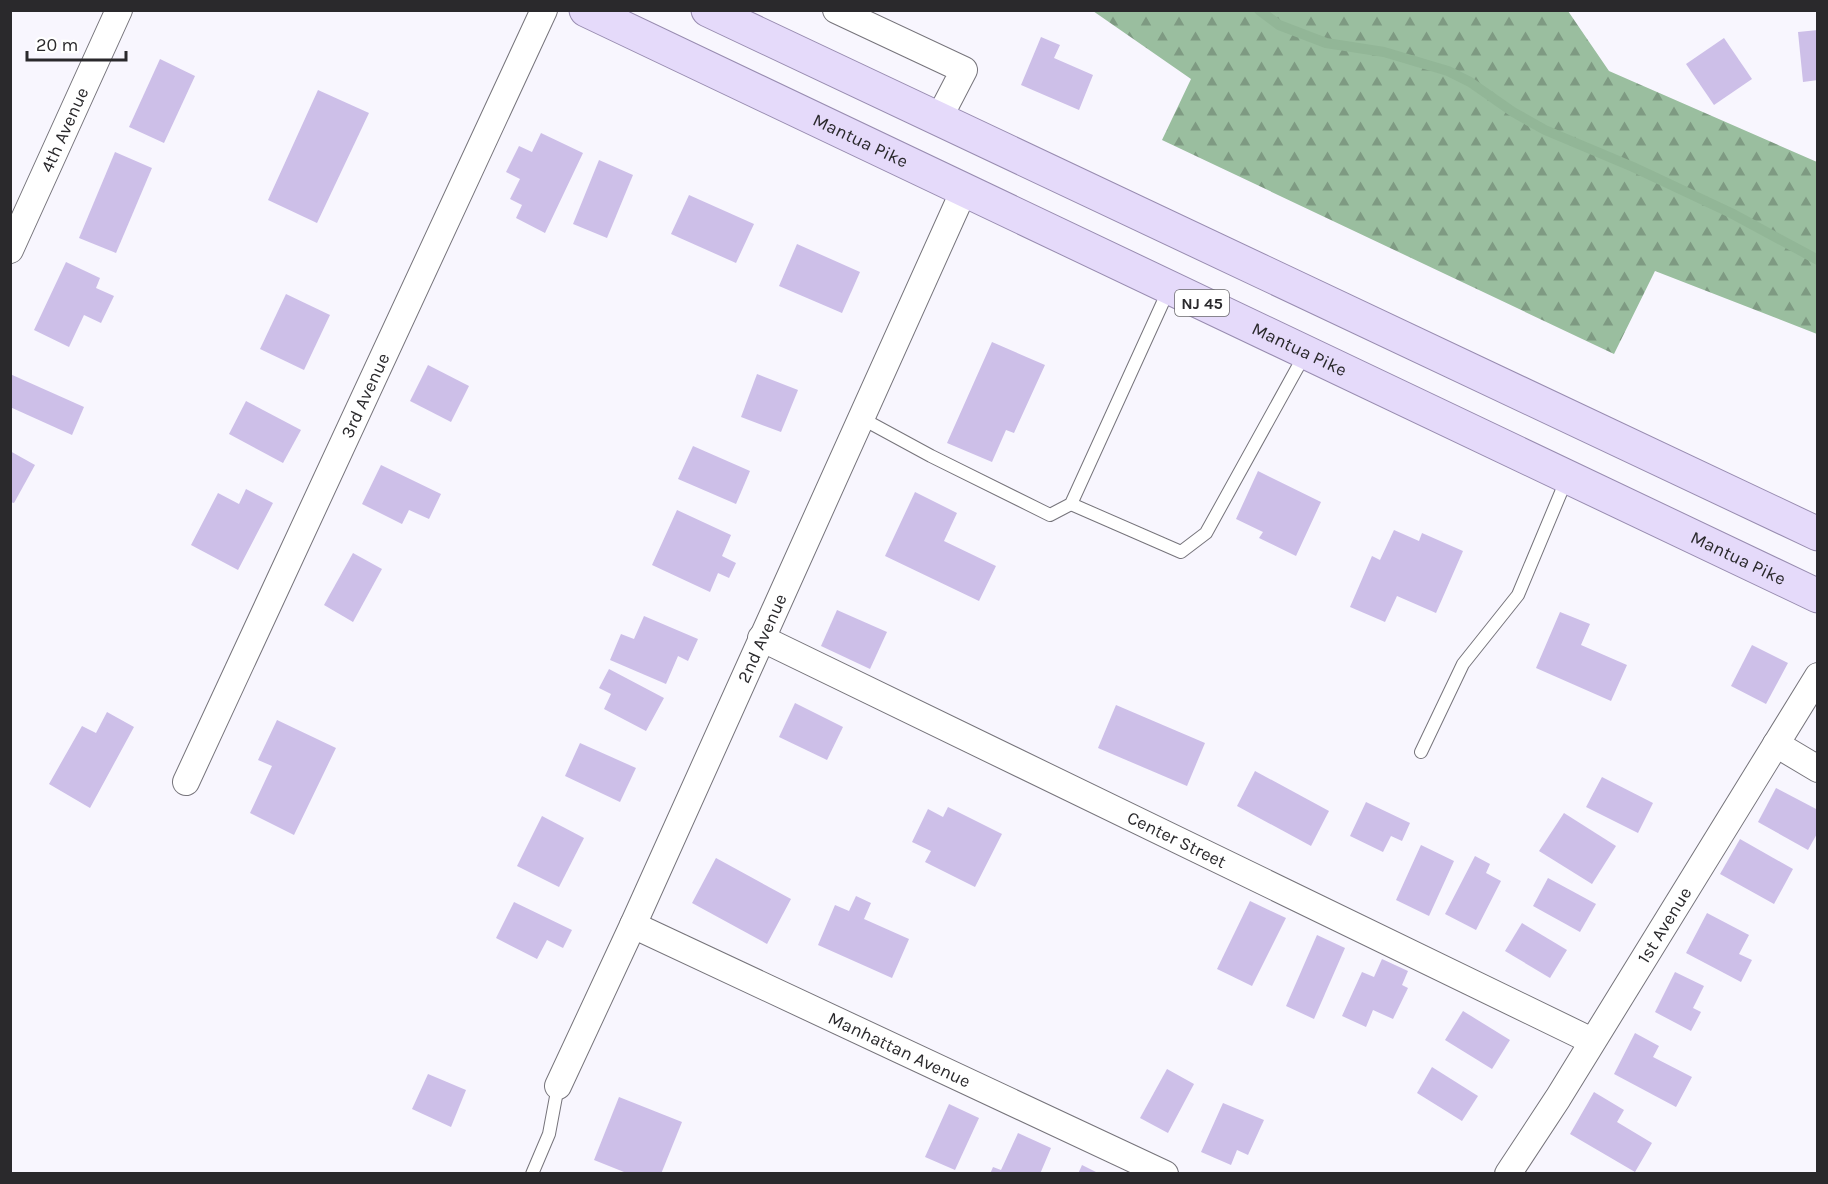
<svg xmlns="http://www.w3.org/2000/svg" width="1828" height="1184" font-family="Karla,sans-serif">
  <defs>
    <pattern id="forest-firs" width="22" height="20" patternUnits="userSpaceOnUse" patternTransform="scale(1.5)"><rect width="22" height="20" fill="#9abe9f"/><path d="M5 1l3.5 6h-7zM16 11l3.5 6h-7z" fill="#7e9a82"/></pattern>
  </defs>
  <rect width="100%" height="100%" fill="#f8f6fe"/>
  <!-- forest -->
  <polygon fill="url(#forest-firs)" points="1093,11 1568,11 1609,71 1817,162 1817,334 1655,271 1614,354 1162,140 1191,79"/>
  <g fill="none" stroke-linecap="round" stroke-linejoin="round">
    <!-- stream -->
    <polyline stroke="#92b697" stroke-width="10" points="1259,10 1279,25 1326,43 1384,52 1448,71 1470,82 1513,112 1545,130 1633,167 1731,213 1818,260"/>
  </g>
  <!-- building -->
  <g fill="#cdbfe8">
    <polygon points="1818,30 1818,80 1803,82 1798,32"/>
    <polygon points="1041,37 1060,45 1054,58 1093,75 1079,110 1021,85"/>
    <polygon points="1724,38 1752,79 1714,105 1686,64"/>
    <polygon points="160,59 195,76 164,143 129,127"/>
    <polygon points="318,90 369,113 317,223 268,200"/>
    <polygon points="541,133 583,153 545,233 516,218 522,205 510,199 520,179 506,172 519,146 532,152"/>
    <polygon points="115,152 152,168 116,253 79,238"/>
    <polygon points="599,160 633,175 607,238 573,224"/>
    <polygon points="689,195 754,224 736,263 671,234"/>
    <polygon points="797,244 860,272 842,313 779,286"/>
    <polygon points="66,262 100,278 96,288 114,296 101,323 84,315 69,347 34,330"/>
    <polygon points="286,294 330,315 304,370 260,349"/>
    <polygon points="992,342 1045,365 1014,433 1006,430 992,462 947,443"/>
    <polygon points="428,365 469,386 451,422 410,401"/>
    <polygon points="10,374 84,407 72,435 10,407"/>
    <polygon points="757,374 798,390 781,432 741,417"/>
    <polygon points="246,401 301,430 283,463 229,434"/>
    <polygon points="693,446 750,471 736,504 678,479"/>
    <polygon points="10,451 35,465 14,503 10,502"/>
    <polygon points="381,465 441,494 429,519 409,510 402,524 362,504"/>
    <polygon points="1258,471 1321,502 1296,556 1259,538 1263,532 1236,519"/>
    <polygon points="246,489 273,503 238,570 191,545 218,493 239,504"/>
    <polygon points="915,492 957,513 944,541 996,566 979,601 885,556"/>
    <polygon points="677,510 731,535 722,556 736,563 729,578 718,573 710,592 652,565"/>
    <polygon points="1394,530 1419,541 1422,533 1463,551 1436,613 1397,596 1385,622 1350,607 1372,556 1380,560"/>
    <polygon points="353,553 382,569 353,622 324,605"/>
    <polygon points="837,610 887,632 870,669 821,646"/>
    <polygon points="1560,612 1590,624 1581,645 1627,665 1611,701 1536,668"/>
    <polygon points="644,616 698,639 688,661 678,656 666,684 610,660 621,634 634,639"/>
    <polygon points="1752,645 1788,663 1766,704 1731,686"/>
    <polygon points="609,669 664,698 646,731 604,709 611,694 599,688"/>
    <polygon points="795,703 843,727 827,760 779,737"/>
    <polygon points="1116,705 1205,743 1187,786 1098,748"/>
    <polygon points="107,712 134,727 90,808 49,784 82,726 96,733"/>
    <polygon points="277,720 336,748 294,835 250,813 272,766 258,760"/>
    <polygon points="580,743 636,768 620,802 565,776"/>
    <polygon points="1255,771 1329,811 1311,846 1237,806"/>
    <polygon points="1602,777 1653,803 1638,833 1586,807"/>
    <polygon points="1776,788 1818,810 1818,832 1808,850 1758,822"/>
    <polygon points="1366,802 1410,823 1402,841 1391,836 1383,852 1350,836"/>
    <polygon points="948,807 1002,834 975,887 925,862 931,851 912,842 928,809 943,817"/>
    <polygon points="1564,813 1616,846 1592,884 1539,851"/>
    <polygon points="542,816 584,838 559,887 517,866"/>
    <polygon points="1740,839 1793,869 1774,904 1720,874"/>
    <polygon points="1421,845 1454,861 1429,916 1396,900"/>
    <polygon points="1475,856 1490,864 1486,873 1501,881 1476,930 1445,914"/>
    <polygon points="716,858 791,899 767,944 692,903"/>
    <polygon points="1548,878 1596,904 1580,932 1533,906"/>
    <polygon points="856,896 871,903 864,919 909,939 892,978 818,945 835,905 849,911"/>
    <polygon points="1250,901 1286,918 1252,986 1217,969"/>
    <polygon points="514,902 572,930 563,948 547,940 537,959 496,938"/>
    <polygon points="1707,913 1749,935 1739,954 1752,960 1741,982 1686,953"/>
    <polygon points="1522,923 1567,950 1550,978 1505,951"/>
    <polygon points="1317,935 1345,948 1314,1019 1286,1006"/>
    <polygon points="1382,959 1408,971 1402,985 1408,988 1393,1019 1373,1010 1366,1027 1342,1016 1362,972 1374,977"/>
    <polygon points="1675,972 1704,986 1693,1008 1701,1012 1691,1031 1655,1012"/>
    <polygon points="1463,1011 1510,1040 1492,1069 1445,1040"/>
    <polygon points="1635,1033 1659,1046 1653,1057 1692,1077 1676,1107 1614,1074"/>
    <polygon points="1432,1067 1478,1096 1462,1121 1417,1093"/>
    <polygon points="1167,1069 1194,1084 1168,1133 1140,1118"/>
    <polygon points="428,1074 466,1090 451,1127 412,1109"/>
    <polygon points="1594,1092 1624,1110 1617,1122 1652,1143 1635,1172 1570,1134"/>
    <polygon points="619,1097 682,1122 661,1174 629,1174 594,1160"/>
    <polygon points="1223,1103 1264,1120 1248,1155 1237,1150 1231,1165 1201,1152"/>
    <polygon points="949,1104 979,1118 955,1170 925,1157"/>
    <polygon points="1018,1133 1051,1148 1040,1174 990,1174 993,1167 1001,1170"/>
    <polygon points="1082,1165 1100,1174 1078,1174"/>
  </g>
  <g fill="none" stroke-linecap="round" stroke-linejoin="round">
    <!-- service casing -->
    <g stroke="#76747b" stroke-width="14">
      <g id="service">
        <polyline points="861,418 931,456 1050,515 1071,504 1169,289"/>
        <polyline points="1071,504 1181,552 1206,533 1305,354"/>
        <polyline points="1421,752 1463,664 1518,595 1567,478"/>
        <polyline points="532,1174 549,1134 558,1086"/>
      </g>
    </g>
    <!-- minor casing -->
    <g stroke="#76747b" stroke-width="28">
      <g id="minor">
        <polyline points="836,10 964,70 938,120"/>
        <path id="s1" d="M10,250l109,-240"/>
        <path id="s2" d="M761,638l831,403"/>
        <polyline points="1776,744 1818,769"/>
        <path id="s3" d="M186,782l358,-772"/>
        <path id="s4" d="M633,925l532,249"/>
        <path id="s5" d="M558,1086l75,-161 331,-735"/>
        <path id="s6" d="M1508,1174l50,-76 260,-422"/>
      </g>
    </g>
    <!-- primary casing -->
    <g stroke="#988cb0" stroke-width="35">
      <g id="primary">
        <path id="s7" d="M586,10l1232,586"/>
        <path d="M708,10c369,177 741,347 1110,524"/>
      </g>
    </g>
    <!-- service -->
    <use href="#service" stroke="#fff" stroke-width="12"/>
    <!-- minor -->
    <use href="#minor" stroke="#fff" stroke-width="26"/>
    <!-- primary -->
    <use href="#primary" stroke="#e5dafa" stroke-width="33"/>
  </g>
  <g text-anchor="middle" stroke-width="4.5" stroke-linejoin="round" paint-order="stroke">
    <!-- shield labels -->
    <rect fill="#fff" stroke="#6a696b" stroke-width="1.5" x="1175" y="290" width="54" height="26" rx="4.5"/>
    <g font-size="16" font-weight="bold" fill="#2a292c">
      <text x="1202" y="309">NJ 45</text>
    </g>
    <!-- street labels -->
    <g font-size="18" fill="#2a292c" stroke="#fff">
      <text dy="6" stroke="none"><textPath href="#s1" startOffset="132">4th Avenue</textPath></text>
      <text dy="6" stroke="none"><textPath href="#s7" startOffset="304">Mantua Pike</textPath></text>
      <text dy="6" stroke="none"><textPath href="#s7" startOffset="790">Mantua Pike</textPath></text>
      <text dy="6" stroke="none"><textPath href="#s3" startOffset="426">3rd Avenue</textPath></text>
      <text dy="6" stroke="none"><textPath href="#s7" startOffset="1276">Mantua Pike</textPath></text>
      <text dy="6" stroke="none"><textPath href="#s5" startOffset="492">2nd Avenue</textPath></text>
      <text dy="6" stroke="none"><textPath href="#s2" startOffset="462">Center Street</textPath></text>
      <text dy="6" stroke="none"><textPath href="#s6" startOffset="294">1st Avenue</textPath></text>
      <text dy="6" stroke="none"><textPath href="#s4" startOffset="294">Manhattan Avenue</textPath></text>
    </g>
  </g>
  <!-- border -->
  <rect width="1828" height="1184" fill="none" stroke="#2a292c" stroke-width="24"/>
  <!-- scale -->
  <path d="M27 51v9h99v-9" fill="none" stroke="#2a292c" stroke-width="3"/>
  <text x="36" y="51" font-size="18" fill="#2a292c" stroke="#ffffff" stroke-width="4.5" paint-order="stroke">20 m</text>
</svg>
